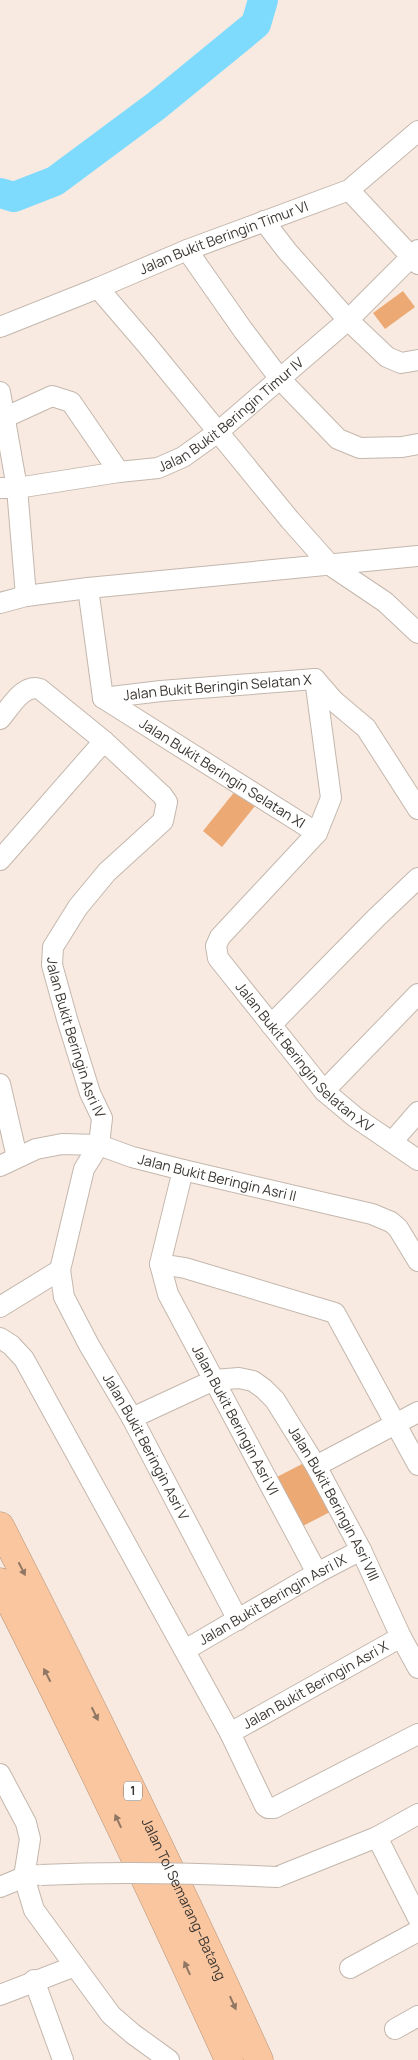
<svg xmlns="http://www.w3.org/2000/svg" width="418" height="2060" font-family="Manrope,sans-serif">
  <rect width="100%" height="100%" fill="#f8eae0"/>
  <!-- green -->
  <g fill="#eca974">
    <polygon points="403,291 415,307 385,329 373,313"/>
    <polygon points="236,790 255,806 222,847 203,831"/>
    <polygon points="304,1463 330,1512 299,1528 273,1479"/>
  </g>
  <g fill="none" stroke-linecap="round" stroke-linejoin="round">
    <!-- river -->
    <polyline stroke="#7edbfe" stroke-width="30" points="0,193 14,197 55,181 156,106 256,24 263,0"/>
    <!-- minor casing -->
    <g stroke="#c4b7ad" stroke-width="22">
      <g id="minor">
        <polyline points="349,190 418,264"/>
        <polyline points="264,221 287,251 348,320 387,357 401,363 418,360"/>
        <polyline points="187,250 243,330 280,379 338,439 360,448 402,447 418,444"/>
        <polyline points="98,288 147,345 290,520 330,565 385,602 418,633"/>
        <path id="s1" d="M0,327l98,-39 89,-38 162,-60 69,-59"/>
        <polyline points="0,392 17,488 26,596"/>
        <polyline points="6,417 52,396 71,402 119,472"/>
        <path id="s2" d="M0,488h17l102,-16 39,-4 25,-11 35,-25 130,-112 70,-70"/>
        <polyline points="88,588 103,698"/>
        <polyline points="0,603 26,596 88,588 418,556"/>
        <path id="s3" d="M315,679l16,119 -14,35 -97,104 -4,9 2,12 106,133 31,26 63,43"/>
        <path id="s4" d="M103,698l58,-7 154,-12 19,22 32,27 52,81"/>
        <path id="s5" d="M103,698l214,135"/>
        <path d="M0,719c10,-11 23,-36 40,-30l64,52"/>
        <path id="s6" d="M0,860l104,-119 58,54 5,7 -4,19 -56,51 -29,35 -25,40 -1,18 15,54 23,74 12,25 -3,27 -15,24 -24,101 -60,37"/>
        <polyline points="271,1025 376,918 418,878"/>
        <polyline points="0,1084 17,1157"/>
        <polyline points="324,1091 418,994"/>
        <polyline points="392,1142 418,1112"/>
        <path id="s7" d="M0,1166l36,-17 26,-5 37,1 33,12 51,13 189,44 19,8 7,6 20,33"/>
        <polyline points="183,1170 160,1264 185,1268 335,1313 418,1465"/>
        <path id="s8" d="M160,1264l8,30 149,279"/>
        <path id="s9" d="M60,1270l4,27 25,48 43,73 106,202"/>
        <polyline points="0,1338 11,1345 24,1359 230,1733 265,1806 268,1808 274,1808 418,1734"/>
        <path id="s10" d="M132,1418l82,-38 25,-2 14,3 11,8 11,11 41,66 45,84 40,87 17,31"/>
        <polyline points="316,1466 418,1412"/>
        <path id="s11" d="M185,1650l132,-77 44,-23"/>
        <path id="s12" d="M230,1733l171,-96"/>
        <polyline points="0,1774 26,1823 30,1839 24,1877 34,1910 111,2015 133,2034 169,2060"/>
        <polyline points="377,1837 418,1918"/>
        <polyline points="277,1877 377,1837 418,1814"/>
        <polyline points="0,1887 24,1877 36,1875"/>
        <polyline points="350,1968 418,1931"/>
        <polyline points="34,1980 63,2060"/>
        <polyline points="0,1995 75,1966"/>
        <polyline points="395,2029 418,2016"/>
      </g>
    </g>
    <!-- highway casing -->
    <g stroke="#b69479" stroke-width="29">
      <g id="highway">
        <path id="s13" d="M0,1526c90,176 177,354 259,534"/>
        <path d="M0,1582c80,158 156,317 229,478"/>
      </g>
    </g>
    <!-- minor -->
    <use href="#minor" stroke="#fff" stroke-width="20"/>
    <!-- highway -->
    <use href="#highway" stroke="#f9c69f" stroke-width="28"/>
    <!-- minor-bridge casing -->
    <g stroke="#c4b7ad" stroke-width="22" stroke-linecap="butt">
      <path id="minor-bridge" d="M41,1875c79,-4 157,-2 236,2"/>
    </g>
    <!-- minor-bridge -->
    <use href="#minor-bridge" stroke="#fff" stroke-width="20"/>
  </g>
  <!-- one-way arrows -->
  <defs><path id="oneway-solid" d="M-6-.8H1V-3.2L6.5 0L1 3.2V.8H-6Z" transform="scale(1.25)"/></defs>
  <g fill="#907763">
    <use href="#oneway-solid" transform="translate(22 1569) rotate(63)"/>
    <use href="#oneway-solid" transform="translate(47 1675) rotate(-117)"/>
    <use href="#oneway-solid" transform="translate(95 1714) rotate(64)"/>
    <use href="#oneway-solid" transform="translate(118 1821) rotate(-115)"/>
    <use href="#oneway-solid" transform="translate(187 1968) rotate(-114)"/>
    <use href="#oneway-solid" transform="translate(233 2003) rotate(66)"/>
  </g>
  <g text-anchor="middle" stroke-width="4.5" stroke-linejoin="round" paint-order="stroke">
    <!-- shield labels -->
    <rect fill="#fff" stroke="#767270" stroke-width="1" x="124" y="1781.5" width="18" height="19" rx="4"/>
    <g font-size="12" font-weight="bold" fill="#3b3632">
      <text x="133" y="1795">1</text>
    </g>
    <!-- street labels -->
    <g font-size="14" fill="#3b3632" stroke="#fff">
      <text dy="5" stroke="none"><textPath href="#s1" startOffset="241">Jalan Bukit Beringin Timur VI</textPath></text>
      <text dy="5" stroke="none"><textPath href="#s2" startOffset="250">Jalan Bukit Beringin Timur IV</textPath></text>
      <text dy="5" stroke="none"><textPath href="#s4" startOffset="115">Jalan Bukit Beringin Selatan X</textPath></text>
      <text dy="5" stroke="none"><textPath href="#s5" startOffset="141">Jalan Bukit Beringin Selatan XI</textPath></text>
      <text dy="5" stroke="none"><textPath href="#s6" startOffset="528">Jalan Bukit Beringin Asri IV</textPath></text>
      <text dy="5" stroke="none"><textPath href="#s3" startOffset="454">Jalan Bukit Beringin Selatan XV</textPath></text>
      <text dy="5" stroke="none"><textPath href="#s7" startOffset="226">Jalan Bukit Beringin Asri II</textPath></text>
      <text dy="5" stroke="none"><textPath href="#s8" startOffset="174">Jalan Bukit Beringin Asri VI</textPath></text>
      <text dy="5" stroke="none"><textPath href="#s9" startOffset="198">Jalan Bukit Beringin Asri V</textPath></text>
      <text dy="5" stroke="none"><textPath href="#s10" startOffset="278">Jalan Bukit Beringin Asri VIII</textPath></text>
      <text dy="5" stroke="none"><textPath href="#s11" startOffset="101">Jalan Bukit Beringin Asri IX</textPath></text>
      <text dy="5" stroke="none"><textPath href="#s12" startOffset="98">Jalan Bukit Beringin Asri X</textPath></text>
      <text dy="5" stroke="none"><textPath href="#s13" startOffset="416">Jalan Tol Semarang–Batang</textPath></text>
    </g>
  </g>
</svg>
